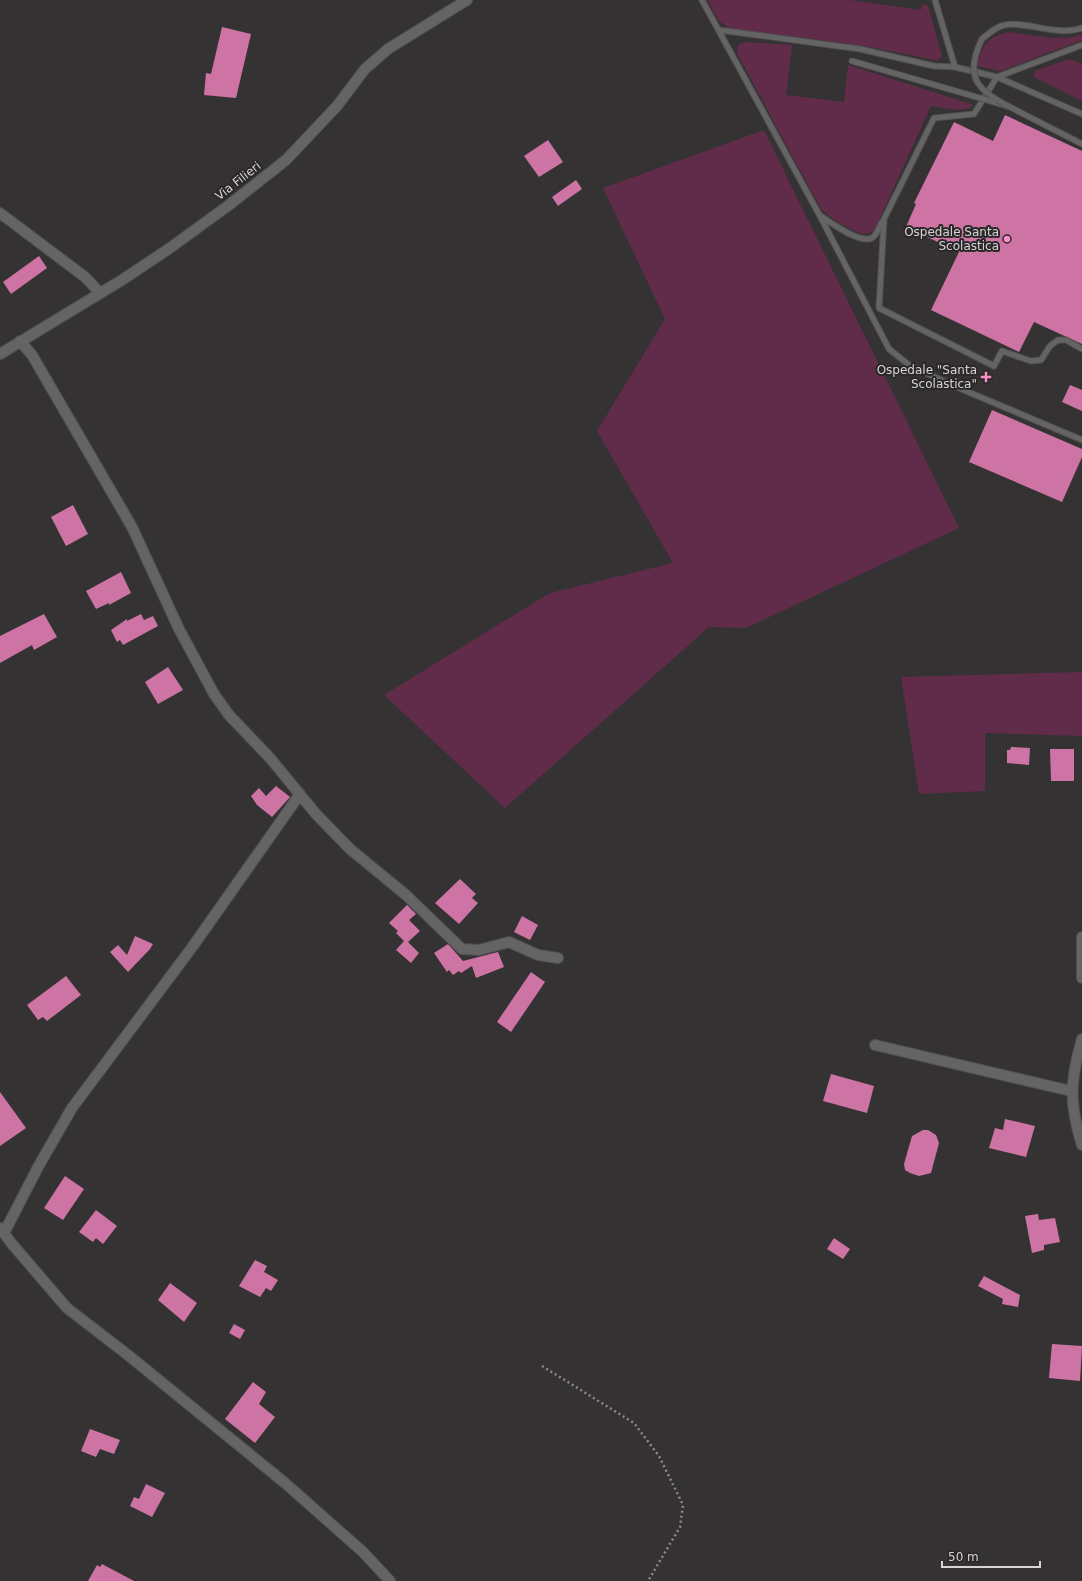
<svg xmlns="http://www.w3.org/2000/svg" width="1082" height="1581" font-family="'DejaVu Sans',sans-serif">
  <rect width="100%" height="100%" fill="#353233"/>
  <!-- green -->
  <g fill="#612c49">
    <path d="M708,0h142l71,10 1,-6 6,2 14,50 -5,5c-68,-17 -137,-24 -207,-32l-12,-9z"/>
    <path d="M1008,32c19,2 57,11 74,2v6l-82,31 -23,-5c4,-20 10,-29 31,-34z"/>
    <path d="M745,42l47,3 -6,50 58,7 4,-37 126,40c-12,9 -28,3 -43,1l-57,125 -11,4c-16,-8 -31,-14 -43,-28l-83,-154 1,-8z"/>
    <polygon points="1069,59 1082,64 1082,101 1034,77 1035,71"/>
    <polygon points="764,130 959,528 746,628 709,627 505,808 384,695 550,593 673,563 597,431 665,319 603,188"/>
    <polygon points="1082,672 1082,736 985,733 985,791 919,794 901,677"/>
  </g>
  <!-- building -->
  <g fill="#cd74a4">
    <polygon points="222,27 251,34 236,98 204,95 206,73 211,74"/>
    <polygon points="1005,115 1082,151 1082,344 1034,322 1019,352 931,310 959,252 906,227 916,204 914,203 954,122 993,141"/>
    <polygon points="548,140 563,162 539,177 524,156"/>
    <polygon points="576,180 582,189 558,206 552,197"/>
    <polygon points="39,256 47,268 11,294 3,282"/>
    <polygon points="1070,385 1082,390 1082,411 1062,402"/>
    <polygon points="992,410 1082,449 1082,457 1062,502 969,462"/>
    <polygon points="73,505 88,534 66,546 51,517"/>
    <polygon points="121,572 131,593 109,605 109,603 96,609 86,591"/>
    <polygon points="44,614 57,637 34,650 32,645 0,663 0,636"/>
    <polygon points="141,614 144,620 153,616 158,626 123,645 120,640 117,642 111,630 127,619 127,621"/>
    <polygon points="168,667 183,690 158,704 145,682"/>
    <polygon points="1011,747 1030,748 1029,765 1007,763 1007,750 1010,750"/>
    <polygon points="1050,749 1074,749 1074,781 1051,781"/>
    <polygon points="276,786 290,797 272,817 257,805 251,796 259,788 266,796"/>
    <polygon points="460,879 476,894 472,898 478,903 459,924 435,903"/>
    <polygon points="407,905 416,914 409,920 420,931 408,942 419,953 411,963 396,950 404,941 396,933 398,931 389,923"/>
    <polygon points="522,916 538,925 530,940 514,932"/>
    <polygon points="135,936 153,944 150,949 128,972 110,952 118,945 127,955"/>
    <polygon points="448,944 463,961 498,952 504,967 476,978 472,966 461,973 459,971 453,975 449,970 447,972 434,953"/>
    <polygon points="531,972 545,982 511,1032 497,1022"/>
    <polygon points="66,976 81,995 47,1021 43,1017 38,1020 27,1005"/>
    <polygon points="831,1074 874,1086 867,1113 823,1101"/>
    <polygon points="0,1092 26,1128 0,1146"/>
    <polygon points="1005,1119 1035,1126 1026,1157 989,1148 995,1128 1003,1130"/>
    <polygon points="923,1130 928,1130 936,1135 939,1143 931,1173 919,1176 910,1173 905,1170 904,1164 912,1136"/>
    <polygon points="65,1176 84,1189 63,1220 44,1208"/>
    <polygon points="96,1210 117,1226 103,1244 96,1238 93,1242 79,1232"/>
    <polygon points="1038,1214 1039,1220 1055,1218 1060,1242 1044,1245 1044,1250 1032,1253 1025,1216"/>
    <polygon points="834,1238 850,1249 843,1259 827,1249"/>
    <polygon points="255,1260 267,1266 264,1272 278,1280 271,1291 266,1288 260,1297 239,1286"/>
    <polygon points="984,1276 1020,1295 1018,1307 1002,1304 1003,1299 978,1286"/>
    <polygon points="170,1283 197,1303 184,1322 158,1300"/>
    <polygon points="234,1324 245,1330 240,1339 229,1333"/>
    <polygon points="1052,1344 1082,1346 1080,1381 1049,1378"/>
    <polygon points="253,1382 266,1392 259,1404 275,1417 255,1443 225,1419"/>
    <polygon points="90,1429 120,1440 114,1454 100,1449 96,1457 81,1451"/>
    <polygon points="146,1484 165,1493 152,1517 130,1506 134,1497 139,1499"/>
    <polygon points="102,1564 134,1581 88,1581 97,1565 100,1567"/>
  </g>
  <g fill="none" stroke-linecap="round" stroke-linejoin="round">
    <!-- service casing -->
    <g stroke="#524f50" stroke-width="7">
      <g id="service">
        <polyline points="702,0 820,216 889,349 909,365 952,385 1082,440"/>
        <polyline points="935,0 955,67 997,77 1082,45"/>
        <polyline points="719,30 860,49 934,66 955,67"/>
        <path d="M982,39c4,-3 9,-8 15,-11 21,-12 57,10 85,0"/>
        <polyline points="852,61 973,96"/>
        <polyline points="994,102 1010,107 1082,144"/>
        <polyline points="1082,114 997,77 974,114 934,118 884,219 879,308 994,366 1002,351 1031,361 1041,360 1050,346 1058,340 1066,340 1082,349"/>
        <path d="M821,216c10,7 39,28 51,22 5,-3 7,-11 10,-16"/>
      </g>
    </g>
    <!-- minor casing -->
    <g stroke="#524f50" stroke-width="12">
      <g id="minor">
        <polyline points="0,213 85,277 100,293"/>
        <polyline points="20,341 32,355 132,527 179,629 214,694 229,715 270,758 316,814 350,849 406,895 462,949 479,950 509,942 538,955 558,958"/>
        <polyline points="0,354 122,280 170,248 229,205 286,160 337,106 365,69 388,49 467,0"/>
        <polyline points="1082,937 1082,978"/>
        <path d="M1082,1039c-12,41 -13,65 0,106"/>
        <polyline points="875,1045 1071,1091"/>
        <polyline points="0,1228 12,1244 67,1308 128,1355 285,1483 363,1552 390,1581"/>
        <polyline points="4,1233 38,1167 72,1108 193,946 300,794"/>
      </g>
    </g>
    <!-- path -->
    <polyline stroke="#8c8a8b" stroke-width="2.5" stroke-dasharray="2 3" stroke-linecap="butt" points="542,1366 634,1423 659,1456 683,1505 680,1527 648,1581"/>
    <!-- service -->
    <use href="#service" stroke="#656464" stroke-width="5"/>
    <!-- minor -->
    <use href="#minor" stroke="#656464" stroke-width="10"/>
    <!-- service-bridge casing -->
    <g stroke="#524f50" stroke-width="7" stroke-linecap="butt">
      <g id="service-bridge">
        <path d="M982,39c-18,37 -6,51 28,68"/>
        <polyline points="973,96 994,102"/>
      </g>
    </g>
    <!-- service-bridge -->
    <use href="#service-bridge" stroke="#656464" stroke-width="5"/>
  </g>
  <!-- markers -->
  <g fill="#f98fc8" stroke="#2b2829" stroke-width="1.5">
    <circle cx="1007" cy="239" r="4"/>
    <path d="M984 371h4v4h4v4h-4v4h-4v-4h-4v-4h4z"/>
  </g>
  <g text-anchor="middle" stroke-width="4" stroke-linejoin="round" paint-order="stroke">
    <!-- street labels -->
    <g font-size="12" fill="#d6d4d5" stroke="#2b2829">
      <text transform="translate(238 181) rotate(-38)" y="4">Via Filieri</text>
    </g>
    <!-- poi labels -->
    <g font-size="12" fill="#d6d4d5" stroke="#2b2829" text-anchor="end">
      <text x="999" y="236">Ospedale Santa<tspan x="999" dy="14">Scolastica</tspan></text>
      <text x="977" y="374">Ospedale "Santa<tspan x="977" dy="14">Scolastica"</tspan></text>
    </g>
  </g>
  <!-- scale -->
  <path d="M942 1561v6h98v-6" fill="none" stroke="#d6d4d5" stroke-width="2"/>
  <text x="948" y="1561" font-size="12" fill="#d6d4d5" stroke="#2b2829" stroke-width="3" paint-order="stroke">50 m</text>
</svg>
